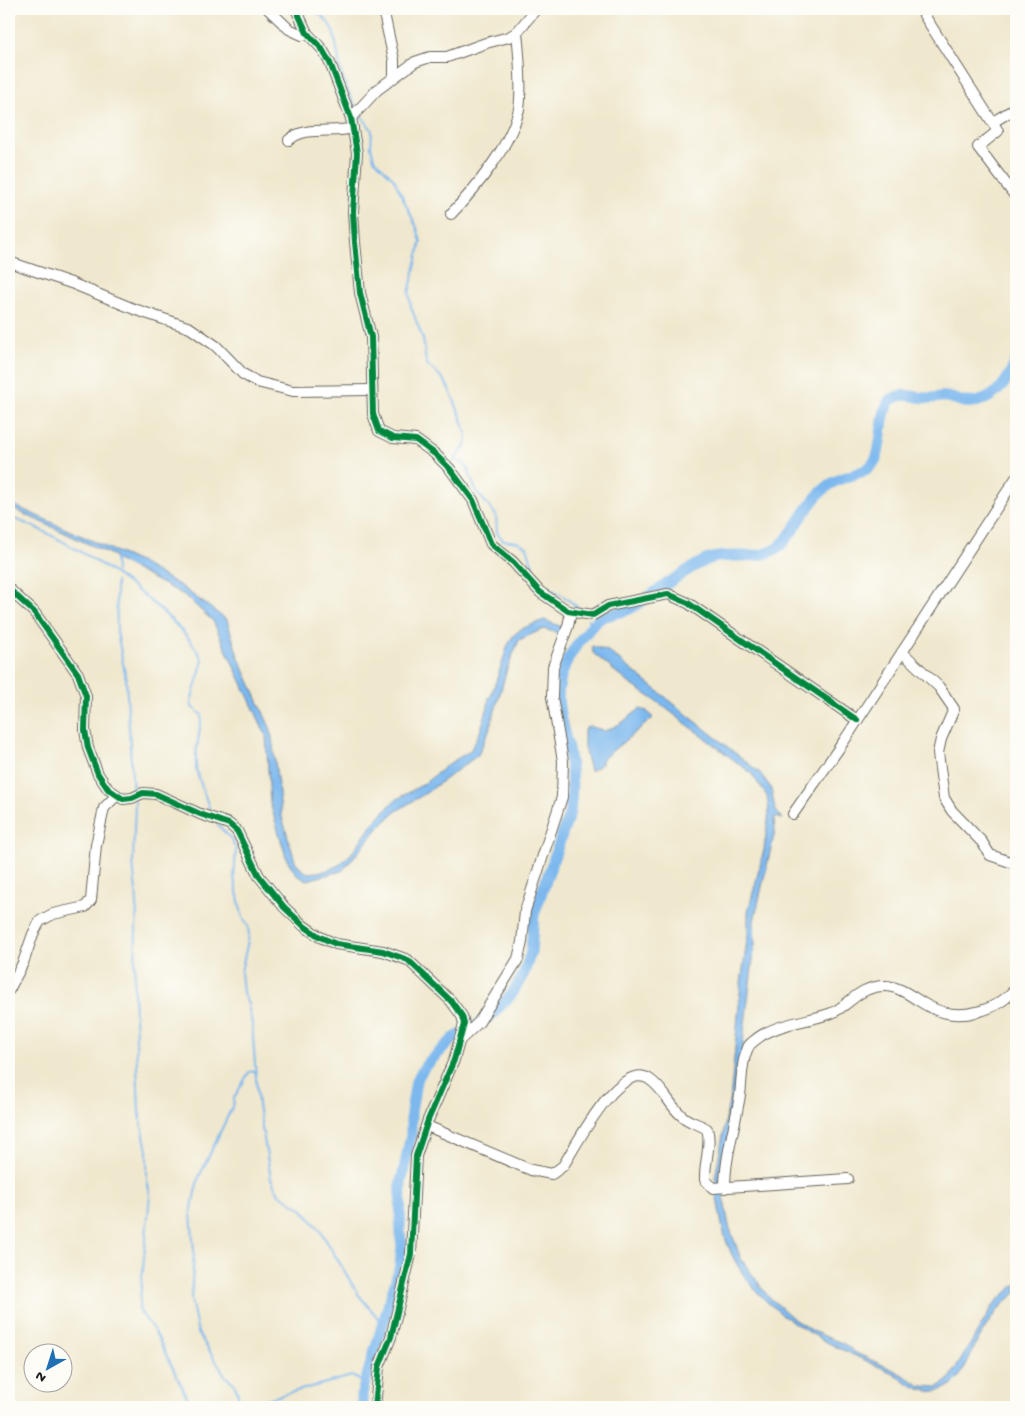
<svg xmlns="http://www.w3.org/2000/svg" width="1025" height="1416" font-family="'Gochi Hand',sans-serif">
  <rect width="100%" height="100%" fill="#fdfcf7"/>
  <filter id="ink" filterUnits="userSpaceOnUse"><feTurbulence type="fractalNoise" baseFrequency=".02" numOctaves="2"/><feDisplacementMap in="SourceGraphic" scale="10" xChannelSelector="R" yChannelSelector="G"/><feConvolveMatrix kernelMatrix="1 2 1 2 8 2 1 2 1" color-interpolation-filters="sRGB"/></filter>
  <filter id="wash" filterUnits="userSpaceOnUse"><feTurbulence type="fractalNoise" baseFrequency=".0096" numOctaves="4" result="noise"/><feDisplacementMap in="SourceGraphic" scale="20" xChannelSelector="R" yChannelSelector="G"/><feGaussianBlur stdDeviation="1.12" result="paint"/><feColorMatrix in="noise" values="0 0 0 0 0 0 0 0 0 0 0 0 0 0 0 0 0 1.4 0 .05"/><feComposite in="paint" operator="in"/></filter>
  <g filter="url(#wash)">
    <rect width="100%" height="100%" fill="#f0e8ce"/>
    <!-- water -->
    <g fill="#7cb8ee" stroke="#4c6a85">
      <polygon points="9,503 139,562 179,585 227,620 238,656 271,730 282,817 295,861 301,869 308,873 325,871 339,865 351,854 376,820 394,801 425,783 447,765 470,751 480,732 488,707 489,697 491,696 508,645 513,636 521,629 544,620 562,627 563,630 559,633 543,629 519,640 507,669 490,728 478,755 426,793 395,812 380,826 342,871 307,880 298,876 287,860 270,803 266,735 213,621 184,595 115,559 114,556 9,507"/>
      <polygon points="592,646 608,651 760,773 771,788 775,809 782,819 774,817 775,831 754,921 755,944 744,1031 742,1060 732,1121 721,1167 720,1183 716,1183 715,1178 731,1091 741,983 748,934 748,912 764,850 769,812 767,796 751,773 659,703 629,683 593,653"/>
      <polygon points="640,709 647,711 653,718 601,760 602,764 590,771 584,748 584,730 589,726 605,731 620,724"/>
      <path d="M722,1190l7,36 12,33 26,36 28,25 20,12 29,12 12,9 40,18 25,15 17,1 11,-7 45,-76 22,-20v9c-19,14 -32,35 -43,57 -6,12 -12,30 -25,37 -24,13 -42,-7 -62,-17 -63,-29 -133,-57 -159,-127 -6,-17 -8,-35 -11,-52z"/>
    </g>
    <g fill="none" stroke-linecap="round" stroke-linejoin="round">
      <!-- stream -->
      <g stroke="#7cb8ee" stroke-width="2">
        <path d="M310,9c30,13 24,35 31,63 3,12 10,24 15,36"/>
        <path d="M360,114l12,16 -1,17 3,12 20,20 23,49 4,14 -12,51 2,14 12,32 3,24c5,7 12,10 17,16 6,7 25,52 24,61 -1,7 -9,15 -13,20l10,3 4,6 8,22 20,24 1,18 6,7 15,2 9,5 8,26 7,12 20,10 18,14"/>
        <path d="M9,517c58,19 165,89 194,143l-12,42 1,5 10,8 -6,39v16l15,43"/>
        <polyline points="115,559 116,571"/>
        <polyline points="116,582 117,632 126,679 133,793"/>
        <polyline points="588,631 588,619"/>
        <polyline points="135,801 133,862 137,902 134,993 139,1111 147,1151 147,1180 150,1195 139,1310 155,1332 192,1407"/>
        <polyline points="218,825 232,840 236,850 234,878 242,915 248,926 249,936 241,972 243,993 248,1004 252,1024 258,1105 271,1179 279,1194 302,1209 320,1230 358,1294 382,1323"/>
        <polyline points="242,1407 234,1383 226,1377 198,1333 191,1300 194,1251 191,1214 194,1197 198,1179 234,1103 233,1100 249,1072 255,1071"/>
        <polyline points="248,1407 267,1399 352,1376 365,1383"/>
      </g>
      <!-- river -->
      <path stroke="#7cb8ee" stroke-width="11" d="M362,1407v-14l38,-127 2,-21 -2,-11 1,-51 10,-48v-23l5,-31 9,-15 29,-28 22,-12 19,-14 17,-18 12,-21 7,-21 3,-37 36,-103c3,-21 2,-43 -2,-64 -3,-14 -8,-27 -9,-41 -4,-29 9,-53 28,-75 5,-6 8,-12 16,-15 9,-4 20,-4 28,-9 25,-15 47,-34 73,-47 22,-11 57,3 77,-16 19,-19 26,-45 50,-61 15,-11 35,-7 45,-25 7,-15 4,-53 16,-60 11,-7 21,-2 33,-1 7,1 15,-2 22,-1 6,1 12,4 18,5 27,3 44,-20 51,-42"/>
    </g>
  </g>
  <g filter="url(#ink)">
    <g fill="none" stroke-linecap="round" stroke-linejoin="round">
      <!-- minor casing -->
      <g stroke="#66635a" stroke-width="12">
        <g id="minor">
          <polyline points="268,9 289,29 302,35 307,33"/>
          <polyline points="296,9 307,33 322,49 330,63 351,118 357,153 353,212 355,242 360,293 371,337 373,414 379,431 393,438 416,440 435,454 450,469 473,500 491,544 513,562 540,592 568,611 593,615 608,606 668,594 688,603 857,720"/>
          <polyline points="383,9 394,60 394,77"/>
          <polyline points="924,15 998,131 978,147 1016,197"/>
          <polyline points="351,118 377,90 415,62 430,57 447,57 486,43 509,37 517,32 536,9"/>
          <polyline points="993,122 1016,108"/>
          <path d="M289,140c16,-15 44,-6 64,-12"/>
          <path d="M451,214c25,-26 60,-69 68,-105 3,-19 0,-57 -2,-77"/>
          <polyline points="9,262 71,283 134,309 190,328 216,346 243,374 257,382 293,391 371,390"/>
          <polyline points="9,589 34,612 78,674 86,696 85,730 88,748 98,774 108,789 123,799 132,798 143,793 156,794 200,814 229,824 237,831 259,876 284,907 304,926 320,937 336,944 383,951 408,960 451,1001 462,1016 464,1024 454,1060 428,1120 416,1156 411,1254 391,1337 379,1367 375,1407"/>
          <polyline points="902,652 939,687 954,709 941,739 938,753 944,798 952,811 982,842 990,855 1016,864"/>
          <polyline points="793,814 844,741 1016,478"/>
          <polyline points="9,990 23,963 33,934 40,921 53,914 85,907 91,900 96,845 104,808 116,796"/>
          <polyline points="461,1039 479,1022 518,959 522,942 525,911 562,797 563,761 552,697 553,667 568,626 570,617 568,611"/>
          <path d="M427,1126l104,44 21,4 11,-8c13,-20 56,-106 86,-87 13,8 20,25 31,35 8,9 18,9 27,15 5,14 -3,35 -2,51l8,8 135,-9"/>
          <path d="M725,1188c0,-32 10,-61 15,-93 2,-14 1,-32 7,-45 1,-4 4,-7 7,-9 19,-17 51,-19 75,-27 19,-6 28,-28 56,-28 16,0 32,15 45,21 28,15 66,5 86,-19"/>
        </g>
      </g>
      <!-- minor -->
      <use href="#minor" stroke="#fff" stroke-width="10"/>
      <!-- cycleway casing -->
      <g stroke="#fdfcf7" stroke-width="9">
        <g id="cycleway">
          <polyline points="296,9 307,33 322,49 330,63 351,118 357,153 353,212 355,242 360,293 371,337 373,414 379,431 393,438 416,440 435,454 450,469 473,500 491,544 513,562 540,592 568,611 593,615 608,606 668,594 688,603 857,720"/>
          <polyline points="9,589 34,612 78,674 86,696 85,730 88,748 98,774 108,789 123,799 132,798 143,793 156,794 200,814 229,824 237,831 259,876 284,907 304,926 320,937 336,944 383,951 408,960 451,1001 462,1016 464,1024 454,1060 428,1120 416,1156 411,1254 391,1337 379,1367 375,1407"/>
        </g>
      </g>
      <!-- cycleway -->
      <use href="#cycleway" stroke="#00873e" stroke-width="6"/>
    </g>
  </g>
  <!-- margin -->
  <rect width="1025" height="1416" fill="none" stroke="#fdfcf7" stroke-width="30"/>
  <!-- north arrow -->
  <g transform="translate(48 1368) rotate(219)"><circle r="24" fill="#fdfcf7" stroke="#a3a29f"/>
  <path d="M0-4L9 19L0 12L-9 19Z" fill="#1f6fb2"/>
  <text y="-8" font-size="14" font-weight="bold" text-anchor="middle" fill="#1c1c1c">N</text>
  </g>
</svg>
